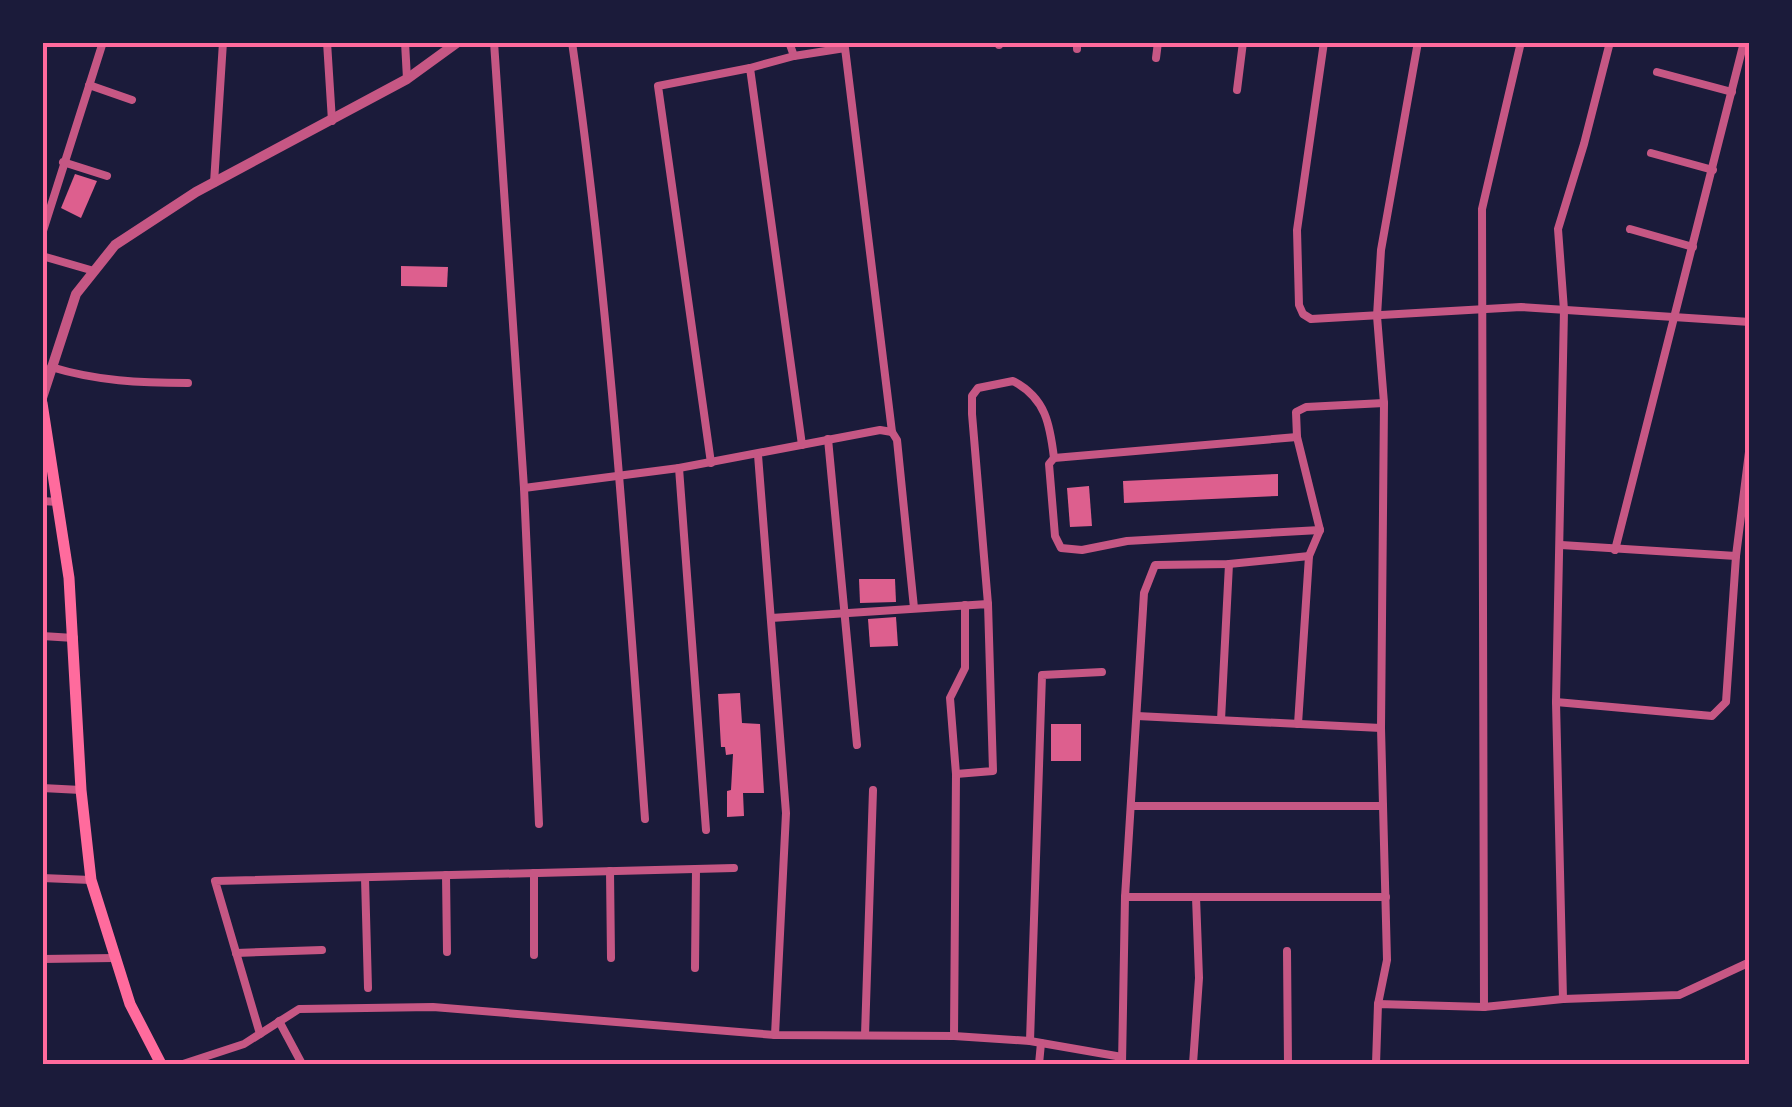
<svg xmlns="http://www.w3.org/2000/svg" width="1792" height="1107" font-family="Roboto,sans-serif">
  <rect width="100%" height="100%" fill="#1b1b3a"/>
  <!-- building -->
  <g fill="#dd5f8e">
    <polygon points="75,174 97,181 81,218 61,208"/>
    <polygon points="401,266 448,267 447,287 401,286"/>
    <polygon points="1278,474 1278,496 1124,503 1123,481"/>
    <polygon points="1089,486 1092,526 1070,527 1067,488"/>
    <polygon points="859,579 895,579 896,602 860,603"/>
    <polygon points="896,617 898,646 870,647 868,619"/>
    <polygon points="740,693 742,723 760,724 764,793 743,793 744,816 727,817 727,791 731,790 733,754 726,755 725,747 721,747 718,694"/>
    <rect x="1051" y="724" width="30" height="37"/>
  </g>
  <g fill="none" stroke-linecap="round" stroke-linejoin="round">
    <!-- minor -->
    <g stroke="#c65784" stroke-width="8">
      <polyline points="327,42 332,121"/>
      <polyline points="405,42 407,79"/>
      <polyline points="494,42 524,488 539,824"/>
      <path d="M572,42c37,258 54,518 73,777"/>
      <polyline points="789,42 794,56 845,48 892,432"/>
      <polyline points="1324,42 1297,230 1299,305 1303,314 1311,319 1521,307 1750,322"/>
      <polyline points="999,45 999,42"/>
      <polyline points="1077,49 1077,42"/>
      <polyline points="1156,58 1158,42"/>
      <polyline points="750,68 794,56"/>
      <polyline points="1657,72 1732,92"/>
      <polyline points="89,85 132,100"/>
      <polyline points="1237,90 1243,42"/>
      <polyline points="1651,153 1713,170"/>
      <polyline points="63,162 107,176"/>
      <polyline points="214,183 223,42"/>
      <polyline points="1630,229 1693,247"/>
      <polyline points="42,234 103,42"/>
      <polyline points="42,256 94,271"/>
      <path d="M51,367c46,14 89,16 137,16"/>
      <polyline points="1297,437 1054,458 1049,464 1055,536 1061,548 1082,550 1127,541 1320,530"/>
      <polyline points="828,439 857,745"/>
      <polyline points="758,455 786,813 775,1035"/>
      <polyline points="711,463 658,86 750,68 802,445"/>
      <polyline points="679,468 706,830"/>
      <polyline points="524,488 679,468 880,430 892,432 897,440 914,608"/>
      <polyline points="42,501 58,502"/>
      <polyline points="1561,545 1736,556"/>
      <polyline points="1615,550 1744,42"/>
      <path d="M988,604l-16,-190v-18l6,-8 35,-7c33,17 37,44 41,77"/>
      <polyline points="771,618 988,604 993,771 956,774 954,1036"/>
      <polyline points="42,636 74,638"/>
      <polyline points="1556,702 1712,716 1726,702 1736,556 1750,444"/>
      <polyline points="1137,716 1381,728"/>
      <polyline points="1221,720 1229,564"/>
      <polyline points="1298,724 1309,556 1320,530 1297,437 1296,412 1306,407 1384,403"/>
      <polyline points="956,774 950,698 965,668 965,605"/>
      <polyline points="42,788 81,790"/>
      <polyline points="1131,806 1383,806"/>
      <polyline points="610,871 611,958"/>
      <polyline points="534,873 534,955"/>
      <polyline points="446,875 447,952"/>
      <polyline points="42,878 91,880"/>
      <polyline points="365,878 368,988"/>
      <polyline points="1125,897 1386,897"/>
      <polyline points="1287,951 1288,1064"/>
      <polyline points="236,953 322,950"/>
      <polyline points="42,959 114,958"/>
      <polyline points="695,968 696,869"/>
      <polyline points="1563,999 1556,702 1564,310 1558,229 1584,144 1610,42"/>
      <polyline points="1378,1004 1387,960 1381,728 1384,403 1377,316 1381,250 1418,42"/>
      <polyline points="1484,1007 1482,209 1521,42"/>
      <polyline points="279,1021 302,1064"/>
      <polyline points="260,1034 215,881 734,868"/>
      <polyline points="865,1035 873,790"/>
      <polyline points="1030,1041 1042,675 1102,672"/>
      <polyline points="183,1064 244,1044 299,1009 433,1007 775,1035 954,1036 1030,1041 1122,1057"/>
      <polyline points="1039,1064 1041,1043"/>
      <polyline points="1122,1064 1125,897 1144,593 1155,565 1229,564 1309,556"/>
      <polyline points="1193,1064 1199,978 1196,897"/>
      <polyline points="1376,1064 1378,1004 1484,1007 1563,999 1679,995 1750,962"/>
    </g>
    <!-- tertiary -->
    <polyline stroke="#c65784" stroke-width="10" points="42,398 76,294 115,245 196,192 407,79 458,42"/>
    <!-- secondary -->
    <polyline stroke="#ff6b9d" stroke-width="11" points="42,403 69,578 81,790 91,880 130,1004 161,1064"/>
  </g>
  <!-- border -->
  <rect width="1792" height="1107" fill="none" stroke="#1b1b3a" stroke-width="90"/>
  <rect x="45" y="45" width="1702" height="1017" fill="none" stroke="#ff6b9d" stroke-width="4"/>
</svg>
